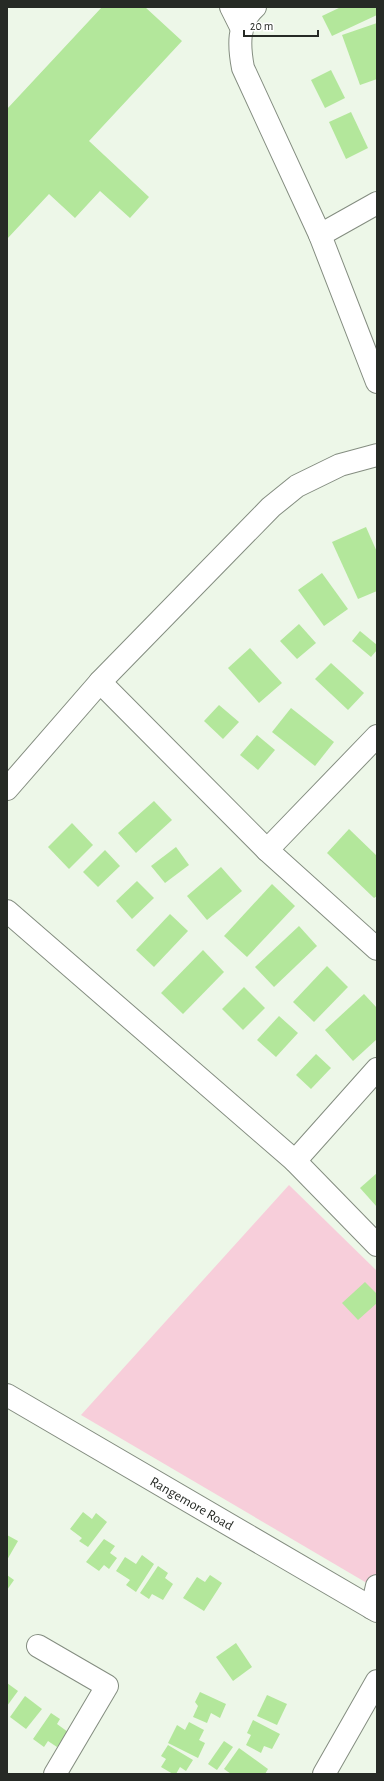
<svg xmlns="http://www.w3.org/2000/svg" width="384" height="1781" font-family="'Alegreya Sans',sans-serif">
  <rect width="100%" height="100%" fill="#edf7e8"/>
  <!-- green -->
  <polygon fill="#f7ceda" points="289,1185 377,1271 377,1589 81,1415"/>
  <!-- building -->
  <g fill="#b3e79b">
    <polygon points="102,7 145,7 182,41 89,141 149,197 130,218 100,191 75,218 49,194 7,239 7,109"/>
    <polygon points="341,7 377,7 377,15 332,36 322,16"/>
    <polygon points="377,23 377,79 360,85 342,35"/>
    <polygon points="331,70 345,98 325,108 311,80"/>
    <polygon points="351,112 368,148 346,159 329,122"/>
    <polygon points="366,527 377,552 377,591 358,599 332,542"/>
    <polygon points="322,573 348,609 324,626 298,590"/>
    <polygon points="299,624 316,643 297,659 280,641"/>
    <polygon points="360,631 377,645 377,650 371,657 352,641"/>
    <polygon points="250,648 282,683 259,703 228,668"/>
    <polygon points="331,663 364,693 348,710 315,679"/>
    <polygon points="219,705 239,722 223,739 204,721"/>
    <polygon points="291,708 334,742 315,766 272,732"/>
    <polygon points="257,735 275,750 258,770 240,755"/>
    <polygon points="154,801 172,820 136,853 118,833"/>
    <polygon points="72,823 93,845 69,869 48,847"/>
    <polygon points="349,829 377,856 377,896 374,898 327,853"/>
    <polygon points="176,847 189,865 165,883 151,866"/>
    <polygon points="105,850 120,866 98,887 83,872"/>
    <polygon points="221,867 242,891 207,920 187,896"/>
    <polygon points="137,881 154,898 132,919 116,901"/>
    <polygon points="272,884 295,906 247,957 224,936"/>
    <polygon points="170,914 188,931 154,967 136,950"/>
    <polygon points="299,926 317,946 274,987 255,967"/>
    <polygon points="203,950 224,972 183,1014 161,993"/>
    <polygon points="327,966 348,987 314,1022 293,1002"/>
    <polygon points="244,987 265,1008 243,1030 222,1009"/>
    <polygon points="364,994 377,1008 377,1039 353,1061 325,1030"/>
    <polygon points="279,1016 298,1033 276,1057 257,1040"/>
    <polygon points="316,1054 331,1068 311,1089 296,1075"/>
    <polygon points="377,1173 377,1207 360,1188"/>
    <polygon points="365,1282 377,1294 377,1303 358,1320 342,1303"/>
    <polygon points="83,1512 92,1519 96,1513 107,1522 88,1547 79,1541 82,1538 70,1529"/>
    <polygon points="7,1535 18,1541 7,1560"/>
    <polygon points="104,1539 115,1546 110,1553 117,1558 109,1569 104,1565 99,1571 86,1562"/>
    <polygon points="142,1555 154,1564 136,1592 126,1585 130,1580 116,1571 125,1557 136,1564"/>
    <polygon points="158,1566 168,1573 165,1578 173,1584 163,1600 152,1594 149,1599 140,1593"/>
    <polygon points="7,1575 14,1580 7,1590"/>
    <polygon points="210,1575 222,1583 204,1611 183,1598 197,1577 205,1582"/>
    <polygon points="236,1643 252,1667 233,1681 216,1657"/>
    <polygon points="7,1683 18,1691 7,1706"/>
    <polygon points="200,1692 226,1704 220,1718 211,1713 207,1723 193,1717 198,1706 195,1702"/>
    <polygon points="267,1695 287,1704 277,1725 257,1716"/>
    <polygon points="25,1696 42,1709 26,1729 10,1717"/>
    <polygon points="51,1713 60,1719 57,1724 68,1732 57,1747 48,1741 44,1747 33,1739"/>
    <polygon points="253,1720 280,1734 272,1749 264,1746 261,1753 246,1745 251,1735 247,1733"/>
    <polygon points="189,1722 204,1730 199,1740 205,1743 198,1758 168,1743 177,1725 185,1730"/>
    <polygon points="224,1741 233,1747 217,1770 208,1764"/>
    <polygon points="168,1745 193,1760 186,1771 180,1767 176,1774 173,1774 161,1767 166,1759 161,1756"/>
    <polygon points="239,1748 268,1769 265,1774 231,1774 224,1769"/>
  </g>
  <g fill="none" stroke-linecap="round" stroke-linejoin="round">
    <!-- minor casing -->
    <g stroke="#848d80" stroke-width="24">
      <g id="minor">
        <polyline points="231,7 241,27"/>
        <path d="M255,7c-18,16 -16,40 -12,61l77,167 57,147"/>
        <polyline points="320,235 377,203"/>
        <polyline points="100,682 267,850 377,949"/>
        <polyline points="7,789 100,682 271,507 297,486 340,465 377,455"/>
        <polyline points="267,850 377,736"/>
        <polyline points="7,911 295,1161 377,1245"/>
        <polyline points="295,1161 377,1069"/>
        <polyline points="7,1395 377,1611"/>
        <polyline points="372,1608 377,1586"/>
        <polyline points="38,1646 107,1686 55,1774"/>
        <polyline points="324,1774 377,1681"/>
      </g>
    </g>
    <!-- minor -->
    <use href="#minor" stroke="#fff" stroke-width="22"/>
  </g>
  <g text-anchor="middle" stroke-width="3" stroke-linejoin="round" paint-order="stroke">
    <!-- street labels -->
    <g font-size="14" fill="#262a25" stroke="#fff">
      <text transform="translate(192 1503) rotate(30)" y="5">Rangemore Road</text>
    </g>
  </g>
  <!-- border -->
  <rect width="384" height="1781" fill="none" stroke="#262a25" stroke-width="16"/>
  <!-- scale -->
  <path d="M244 30v6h74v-6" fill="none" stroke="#262a25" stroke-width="2"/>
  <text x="250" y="30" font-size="12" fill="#262a25" stroke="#ffffff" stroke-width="3" paint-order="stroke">20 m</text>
</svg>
